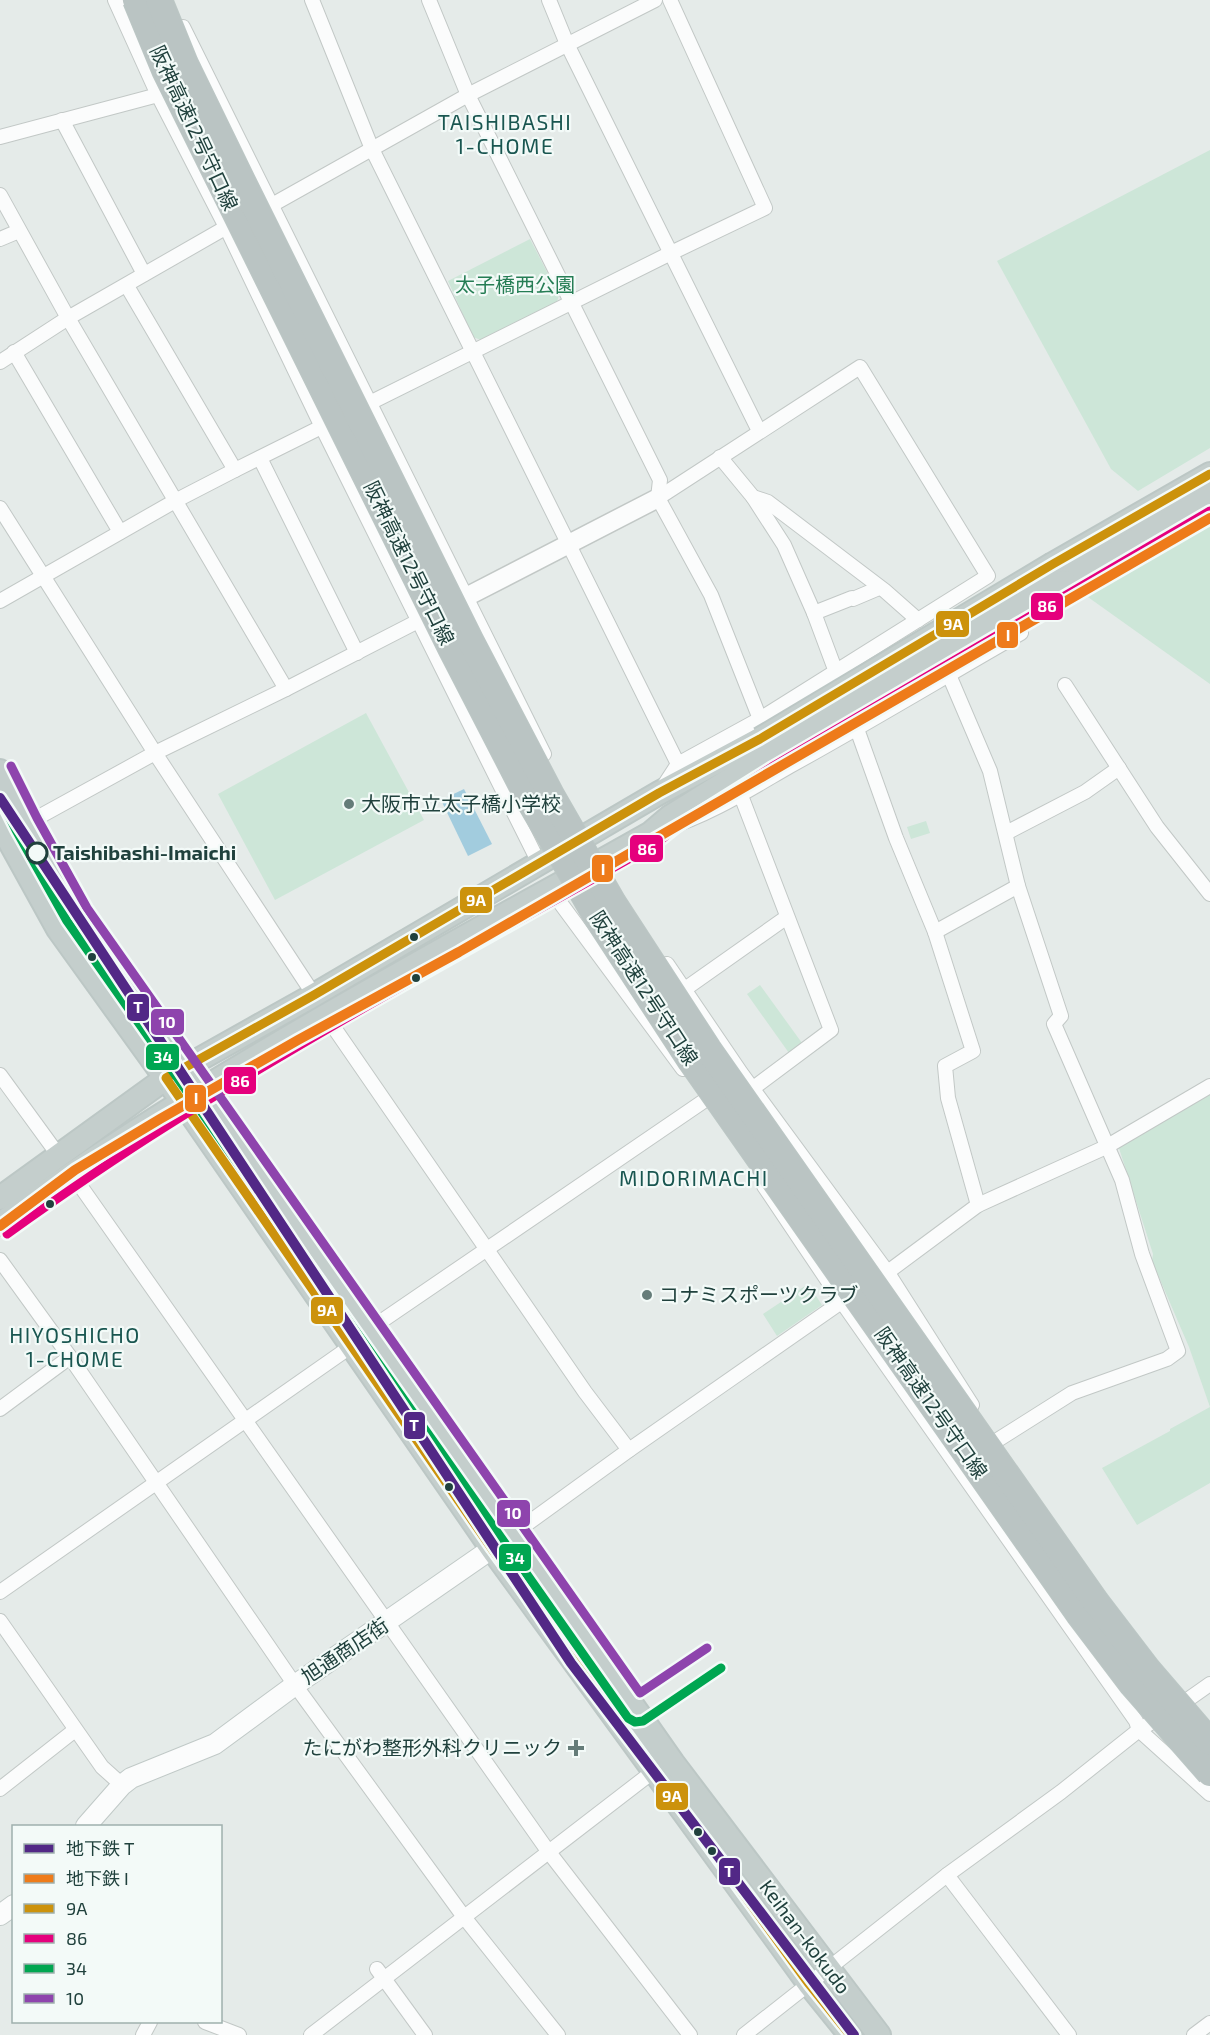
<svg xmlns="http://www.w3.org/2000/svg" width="1210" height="2035" font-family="'Exo 2','Noto Sans JP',sans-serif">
  <rect width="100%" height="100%" fill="#e5ebe9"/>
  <!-- green -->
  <g fill="#cde6d8">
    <polygon points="1210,150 1210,448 1138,491 1111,469 997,261"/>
    <polygon points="530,239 559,295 557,302 481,340 473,337 448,281"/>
    <polygon points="1210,486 1210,684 1057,575"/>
    <polygon points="366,713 424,820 275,900 218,794"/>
    <polygon points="926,821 930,833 911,839 907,827"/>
    <polygon points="760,985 802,1043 789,1053 747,994"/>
    <polygon points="1210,1093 1210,1483 1137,1525 1102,1468 1170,1431 1170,1429 1210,1407 1189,1347 1152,1261 1153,1254 1118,1145"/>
    <polygon points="808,1284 822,1305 777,1336 763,1314"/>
  </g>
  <!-- water -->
  <polygon fill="#a2ccde" points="464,789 492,844 468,856 441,800"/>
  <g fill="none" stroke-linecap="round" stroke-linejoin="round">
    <!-- minor casing -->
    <g stroke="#c2c8c6" stroke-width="16">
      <g id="minor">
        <polyline points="115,0 158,95 226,227 322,427 539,863"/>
        <polyline points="312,0 372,149 678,764"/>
        <polyline points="429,0 468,95 660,480 658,498 711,595 760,719"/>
        <polyline points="549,0 567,44 759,431"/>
        <polyline points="183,27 544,754"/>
        <polyline points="62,120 144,274"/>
        <polyline points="0,137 158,95"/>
        <polyline points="0,195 68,318 286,689"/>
        <polyline points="263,210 468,95 655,0"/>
        <polyline points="0,239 19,231"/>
        <polyline points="127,286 235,470"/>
        <polyline points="14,352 120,532"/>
        <polyline points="0,362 68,318 232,224"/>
        <polyline points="720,457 753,497 768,502 884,590 918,620"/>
        <polyline points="260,458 357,653"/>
        <polyline points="753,497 784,545 814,613 836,672"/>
        <polyline points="658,498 860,367 988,576 760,719 678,764 663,787"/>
        <polyline points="0,508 155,753 314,995"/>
        <polyline points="0,601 175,501 235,470 671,253 765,208 670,0"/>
        <polyline points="814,613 852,598 853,599 879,588"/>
        <polyline points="949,675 990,771 1018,886 1061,1016 1054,1024 1122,1180 1142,1254 1178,1351 1167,1359 1072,1393 996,1441"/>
        <polyline points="1065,685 1157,827 1210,894"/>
        <polyline points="857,729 896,838 935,932 973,1051 945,1066 948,1098 978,1205"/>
        <polyline points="740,793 831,1030 752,1089"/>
        <polyline points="19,826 26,824 155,753 286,689 426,617"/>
        <path d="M663,829c45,-13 87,-40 127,-63 78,-43 154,-89 231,-133"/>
        <polyline points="1006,833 1085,792 1119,768"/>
        <polyline points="550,889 683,1069"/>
        <polyline points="935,932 1018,886"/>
        <polyline points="667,964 741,1073 888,1273 972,1405"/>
        <polyline points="685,989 787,917"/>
        <polyline points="326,1016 585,1392 629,1450"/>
        <polyline points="0,1075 59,1156"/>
        <polyline points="72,1174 548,1851 690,2035"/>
        <polyline points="764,1186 842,1302 1136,1721 1139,1730 1210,1794"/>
        <polyline points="0,1260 70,1357 295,1685 464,1917 558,2035"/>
        <polyline points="881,1277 978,1205 1106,1147 1210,1086"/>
        <polyline points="370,1329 717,1092"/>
        <polyline points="0,1409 70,1357"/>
        <polyline points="513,1534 629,1450 847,1298"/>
        <polyline points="0,1592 353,1345"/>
        <polyline points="0,1621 102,1767 122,1785"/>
        <polyline points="0,1789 75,1730"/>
        <polyline points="947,1875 1069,2035"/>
        <polyline points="377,1969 425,2035"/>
        <polyline points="205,2022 239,2035"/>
        <polyline points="143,2035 150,2022"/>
        <polyline points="311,2035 659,1767"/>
        <polyline points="744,2035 947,1875 1061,1792 1139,1730 1183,1703 1210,1684"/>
        <polyline points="1194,2035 1210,2023"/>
      </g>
    </g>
    <!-- tertiary casing -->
    <g stroke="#c2c8c6" stroke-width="21">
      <polyline id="tertiary" points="466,597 658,498"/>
    </g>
    <!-- secondary casing -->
    <g stroke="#c0c9c7" stroke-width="22">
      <g id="secondary">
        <polyline points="86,1826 122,1785 131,1778 215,1744 295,1685 513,1534"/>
        <polyline points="0,1915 14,1905"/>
      </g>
    </g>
    <!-- trunk casing -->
    <g stroke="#bcc7c5" stroke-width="26">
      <g id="trunk">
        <polyline points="1053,564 1210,474"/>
        <polyline points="1064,582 1210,497"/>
        <polyline points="0,771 26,824 77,914 673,1763 879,2035"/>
        <polyline points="0,824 58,929 182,1101 492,1549 809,1984 850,2035"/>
        <polyline points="0,1198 166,1078 314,995 659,793 760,739"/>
        <path d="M0,1224c205,-149 431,-267 651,-391l20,-17 95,-59"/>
      </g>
    </g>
    <!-- minor -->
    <use href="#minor" stroke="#fbfcfc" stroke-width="14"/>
    <!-- tertiary -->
    <use href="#tertiary" stroke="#fbfcfc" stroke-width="18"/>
    <!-- secondary -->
    <use href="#secondary" stroke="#fbfcfc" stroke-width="20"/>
    <!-- trunk -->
    <use href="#trunk" stroke="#c4cecc" stroke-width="22"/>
    <!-- trunk-bridge casing -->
    <g stroke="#bcc7c5" stroke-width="26" stroke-linecap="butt">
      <g id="trunk-bridge">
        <polyline points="760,739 1053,564"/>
        <polyline points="766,757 1064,582"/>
      </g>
    </g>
    <!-- motorway-bridge casing -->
    <g stroke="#bcc7c5" stroke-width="28" stroke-linecap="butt">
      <g id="motorway-bridge">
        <polyline points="136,0 165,70 452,650 532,805 564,860 595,914 691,1061 1079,1614 1132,1684 1210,1773"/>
        <polyline points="159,0 185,64 242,181 470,640 551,795 613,903 708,1049 1096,1602 1148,1670 1210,1742"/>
      </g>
    </g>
    <!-- trunk-bridge -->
    <use href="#trunk-bridge" stroke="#c4cecc" stroke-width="22"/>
    <!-- motorway-bridge -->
    <use href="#motorway-bridge" stroke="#bac4c3" stroke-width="26"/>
    <!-- bus-1 casing -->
    <g stroke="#f3faf8" stroke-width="14">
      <polyline id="bus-1" points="850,2035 809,1984 492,1549 166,1078 314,995 659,793 760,739 1053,564 1210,474"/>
    </g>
    <!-- bus-2 casing -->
    <g stroke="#f3faf8" stroke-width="14">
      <path id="bus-2" d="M7,1234c52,-37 104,-73 158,-107 160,-101 327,-191 492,-284l21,-17 94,-59 438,-256"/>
    </g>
    <!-- bus-3 casing -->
    <g stroke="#f3faf8" stroke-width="14">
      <polyline id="bus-3" points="0,798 16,830 67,921 628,1718 635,1722 643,1721 721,1668"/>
    </g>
    <!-- bus-4 casing -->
    <g stroke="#f3faf8" stroke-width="14">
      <polyline id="bus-4" points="11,766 37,818 87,908 640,1693 707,1648"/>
    </g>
    <!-- bus-1 -->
    <use href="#bus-1" stroke="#cc920c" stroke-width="9"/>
    <!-- bus-2 -->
    <use href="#bus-2" stroke="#e5007d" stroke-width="9"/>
    <!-- bus-3 -->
    <use href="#bus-3" stroke="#00a651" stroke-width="9"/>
    <!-- bus-4 -->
    <use href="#bus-4" stroke="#8e44ad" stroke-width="9"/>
    <!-- metro-1 casing -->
    <g stroke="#f3faf8" stroke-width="15">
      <polyline id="metro-1" points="0,798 571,1663 854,2035"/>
    </g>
    <!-- metro-2 casing -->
    <g stroke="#f3faf8" stroke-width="15">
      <polyline id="metro-2" points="0,1226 75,1170 160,1119 298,1040 459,952 1210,518"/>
    </g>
    <!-- metro-1 -->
    <use href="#metro-1" stroke="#522886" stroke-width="10"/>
    <!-- metro-2 -->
    <use href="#metro-2" stroke="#ee7b1a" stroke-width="10"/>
  </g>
  <!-- markers -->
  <g fill="#657c79" stroke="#f3faf8" stroke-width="2">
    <circle cx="349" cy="804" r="6"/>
    <circle cx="647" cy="1295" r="6"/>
    <path d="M573 1739h6v6h6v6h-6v6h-6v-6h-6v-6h6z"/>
  </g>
  <circle fill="#f3faf8" stroke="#20413d" stroke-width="3" cx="37" cy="853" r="10"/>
  <g fill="#20413d" stroke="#f3faf8" stroke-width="2">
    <circle cx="414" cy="937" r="5"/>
    <circle cx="92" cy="957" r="5"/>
    <circle cx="416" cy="978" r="5"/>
    <circle cx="50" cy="1204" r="5"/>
    <circle cx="449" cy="1487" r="5"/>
    <circle cx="698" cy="1832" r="5"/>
    <circle cx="712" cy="1851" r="5"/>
  </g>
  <g text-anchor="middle" stroke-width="4.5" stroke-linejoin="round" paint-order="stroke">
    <!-- street labels -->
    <g font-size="20" fill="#20413d" stroke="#f3faf8">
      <text transform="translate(194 128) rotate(65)" y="7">阪神高速12号守口線</text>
      <text transform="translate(409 563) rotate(64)" y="7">阪神高速12号守口線</text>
      <text transform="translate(644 988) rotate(57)" y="7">阪神高速12号守口線</text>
      <text transform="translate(931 1403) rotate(55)" y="7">阪神高速12号守口線</text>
      <text transform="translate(345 1651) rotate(-34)" y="7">旭通商店街</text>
      <text transform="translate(805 1937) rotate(53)" y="7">Keihan-kokudo</text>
    </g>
    <!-- park labels -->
    <g font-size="20" fill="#257d54" stroke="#f3faf8">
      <text x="515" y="292">太子橋西公園</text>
    </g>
    <!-- poi labels -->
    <g font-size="20" fill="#20413d" stroke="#f3faf8" text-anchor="start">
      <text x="361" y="811">大阪市立太子橋小学校</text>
      <text x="659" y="1302">コナミスポーツクラブ</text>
      <text x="562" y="1755" text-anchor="end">たにがわ整形外科クリニック</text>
    </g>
    <!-- stop labels -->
    <g font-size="20" font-weight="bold" fill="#20413d" stroke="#f3faf8" text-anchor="start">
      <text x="53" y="860">Taishibashi-Imaichi</text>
    </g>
    <!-- neighbourhood labels -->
    <g font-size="21" letter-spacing="1.5" fill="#195650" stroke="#f3faf8">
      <text x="505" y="130">TAISHIBASHI<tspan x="505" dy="24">1-CHOME</tspan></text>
      <text x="694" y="1186">MIDORIMACHI</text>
      <text x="75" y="1343">HIYOSHICHO<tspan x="75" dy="24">1-CHOME</tspan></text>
    </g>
  </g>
  <g stroke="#f3faf8" stroke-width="2">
    <rect x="1030" y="592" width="34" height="29" rx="6" fill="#e5007d"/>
    <rect x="935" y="610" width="35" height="28" rx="6" fill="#cc920c"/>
    <rect x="996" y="621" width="23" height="28" rx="6" fill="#ee7b1a"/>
    <rect x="629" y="834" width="35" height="29" rx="6" fill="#e5007d"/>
    <rect x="591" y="854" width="23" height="29" rx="6" fill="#ee7b1a"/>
    <rect x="459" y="886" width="34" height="28" rx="6" fill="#cc920c"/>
    <rect x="126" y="993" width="24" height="29" rx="6" fill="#522886"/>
    <rect x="150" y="1008" width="35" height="28" rx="6" fill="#8e44ad"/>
    <rect x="145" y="1043" width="35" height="28" rx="6" fill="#00a651"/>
    <rect x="223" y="1066" width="34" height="29" rx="6" fill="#e5007d"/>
    <rect x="184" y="1084" width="23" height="29" rx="6" fill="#ee7b1a"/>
    <rect x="310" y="1296" width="34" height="29" rx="6" fill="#cc920c"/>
    <rect x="403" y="1411" width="23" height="29" rx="6" fill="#522886"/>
    <rect x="496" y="1499" width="35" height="29" rx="6" fill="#8e44ad"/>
    <rect x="498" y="1543" width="34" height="29" rx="6" fill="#00a651"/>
    <rect x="655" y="1782" width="34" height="29" rx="6" fill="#cc920c"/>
    <rect x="718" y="1857" width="23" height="29" rx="6" fill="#522886"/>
  </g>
  <g font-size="16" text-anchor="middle" font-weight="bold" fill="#fff">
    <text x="1047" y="612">86</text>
    <text x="953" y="630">9A</text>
    <text x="1008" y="641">I</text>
    <text x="647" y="855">86</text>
    <text x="603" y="875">I</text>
    <text x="476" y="906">9A</text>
    <text x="138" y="1013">T</text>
    <text x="167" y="1028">10</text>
    <text x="163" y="1063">34</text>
    <text x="240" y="1087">86</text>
    <text x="196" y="1104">I</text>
    <text x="327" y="1316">9A</text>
    <text x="414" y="1431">T</text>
    <text x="513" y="1519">10</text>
    <text x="515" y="1564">34</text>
    <text x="672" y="1802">9A</text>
    <text x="729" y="1877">T</text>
  </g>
  <!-- legend -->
  <rect x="12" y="1825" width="210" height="198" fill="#f3faf8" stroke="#9fb0ad" stroke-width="1.5"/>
  <rect x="24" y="1844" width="30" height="9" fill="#522886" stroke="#9fb0ad" stroke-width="1.5"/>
  <text x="66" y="1855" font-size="18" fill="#20413d">地下鉄 T</text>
  <rect x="24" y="1874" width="30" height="9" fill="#ee7b1a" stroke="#9fb0ad" stroke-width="1.5"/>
  <text x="66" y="1885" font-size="18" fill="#20413d">地下鉄 I</text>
  <rect x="24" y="1904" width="30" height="9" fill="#cc920c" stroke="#9fb0ad" stroke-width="1.5"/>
  <text x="66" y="1915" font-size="18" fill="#20413d">9A</text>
  <rect x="24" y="1934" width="30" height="9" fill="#e5007d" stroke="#9fb0ad" stroke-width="1.5"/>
  <text x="66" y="1945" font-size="18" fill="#20413d">86</text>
  <rect x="24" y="1964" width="30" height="9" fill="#00a651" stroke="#9fb0ad" stroke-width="1.5"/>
  <text x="66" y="1975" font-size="18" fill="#20413d">34</text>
  <rect x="24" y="1994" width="30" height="9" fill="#8e44ad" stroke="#9fb0ad" stroke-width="1.5"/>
  <text x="66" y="2005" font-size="18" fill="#20413d">10</text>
</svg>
